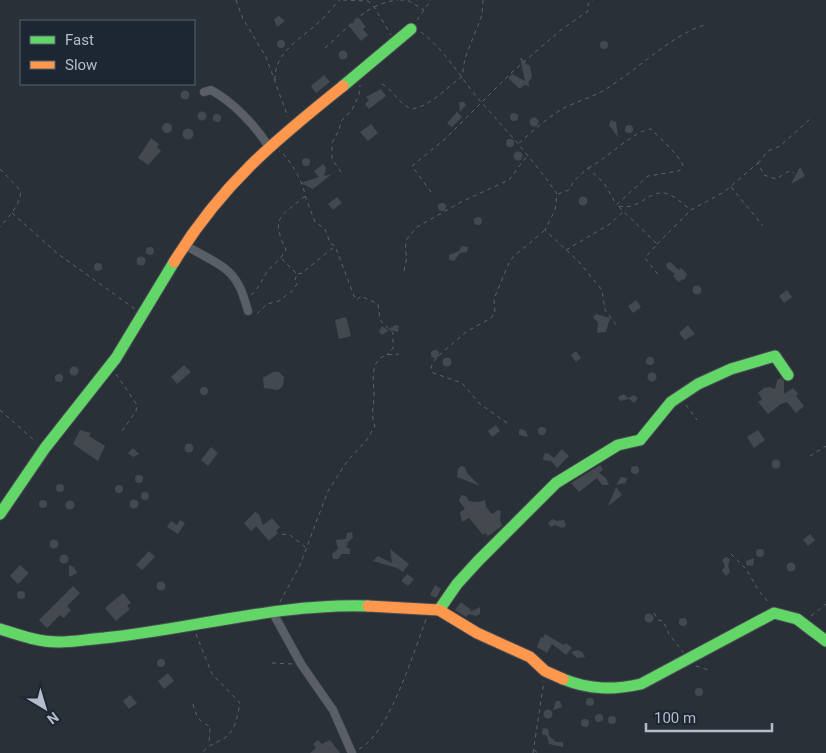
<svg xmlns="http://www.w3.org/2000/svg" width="826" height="753" font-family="Roboto,sans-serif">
  <rect width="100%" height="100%" fill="#2a3038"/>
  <!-- building -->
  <g fill="#444950">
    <polygon points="279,16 285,21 277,27 274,19"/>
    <polygon points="359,18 366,27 363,29 368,35 361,41 349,26"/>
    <circle cx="281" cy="44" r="4"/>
    <circle cx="604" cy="45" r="4"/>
    <circle cx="343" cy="55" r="4.5"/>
    <polygon points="520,58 522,58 526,64 530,66 532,77 528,83 530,86 524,85 520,89 508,78 512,74 525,81"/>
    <polygon points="324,75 330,82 316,93 311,86"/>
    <polygon points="381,89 386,96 369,109 365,104 369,100 366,97"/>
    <circle cx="185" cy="95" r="4.5"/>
    <polygon points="459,102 464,102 466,105 460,112"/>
    <circle cx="202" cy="116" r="4.5"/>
    <polygon points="457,112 462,117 452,127 447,123"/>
    <circle cx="514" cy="117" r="4"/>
    <circle cx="217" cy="118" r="4"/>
    <circle cx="534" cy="122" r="4.5"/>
    <polygon points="611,120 616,122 618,137 609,125"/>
    <circle cx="167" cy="128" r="5"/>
    <polygon points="371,124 378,133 368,141 360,132"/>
    <circle cx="629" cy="129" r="4"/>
    <circle cx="188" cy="134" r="5.5"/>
    <polygon points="151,138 159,144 157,147 161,151 148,165 138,158"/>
    <circle cx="510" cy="143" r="4"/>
    <circle cx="518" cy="156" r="4.5"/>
    <circle cx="306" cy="162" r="4"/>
    <polygon points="323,164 326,168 324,176 332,174 313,189 301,183 319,177 314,171"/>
    <polygon points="800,167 805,176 791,184"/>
    <circle cx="583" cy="201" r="4.5"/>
    <polygon points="337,197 342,203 333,210 328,204"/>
    <circle cx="442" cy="207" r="4"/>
    <circle cx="478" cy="221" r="4"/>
    <polygon points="462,246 468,247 467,252 460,253 454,261 449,260 449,255 459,251"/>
    <circle cx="150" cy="251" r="4"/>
    <circle cx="141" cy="261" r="4.5"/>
    <polygon points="670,262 679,270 681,268 687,274 684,280 683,279 679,282 673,276 675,274 667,268 666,264"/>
    <circle cx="98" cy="267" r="4"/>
    <circle cx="697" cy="290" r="4.5"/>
    <polygon points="787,290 792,297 784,303 779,296"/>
    <polygon points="636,300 641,307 633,313 628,306"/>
    <polygon points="596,314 610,318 606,332 597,333 598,323 593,317"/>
    <polygon points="346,317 351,336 339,339 335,320"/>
    <polygon points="395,325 399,326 398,332 389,330 382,335 379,332 382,326 388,330"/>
    <polygon points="688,325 695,334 685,340 679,333"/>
    <circle cx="435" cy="354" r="4"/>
    <polygon points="576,351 581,358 576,362 571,355"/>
    <circle cx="650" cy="361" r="4"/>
    <circle cx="447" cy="362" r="4.5"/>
    <polygon points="184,365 191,372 177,384 171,377"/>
    <circle cx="74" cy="371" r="4.5"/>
    <polygon points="273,372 279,372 284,377 283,386 278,390 264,388 263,378"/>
    <circle cx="652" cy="377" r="4.5"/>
    <circle cx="59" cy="378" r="4"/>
    <polygon points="781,378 784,381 784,394 793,388 798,394 796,396 804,406 796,413 787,402 781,404 768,414 758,402 762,399 758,393 764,388 770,387 775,389 777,380"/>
    <circle cx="204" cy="391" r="4"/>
    <polygon points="624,394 629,399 620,401 618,397"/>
    <polygon points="634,395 638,398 634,403 628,398"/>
    <polygon points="496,425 500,431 492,437 488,431"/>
    <circle cx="542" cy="431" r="4"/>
    <polygon points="522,429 526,431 528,437 519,435 519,430"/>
    <polygon points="80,430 91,433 89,436 105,446 98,461 73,444"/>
    <polygon points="758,430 765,440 754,448 747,437"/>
    <circle cx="189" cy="448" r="4.5"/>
    <polygon points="211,447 218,453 208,466 201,460"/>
    <polygon points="133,448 139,454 133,457 128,453"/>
    <polygon points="562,449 569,456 557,468 551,461 543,460 544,454 548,453 554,458"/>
    <circle cx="776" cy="464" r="4.5"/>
    <polygon points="600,465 603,470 599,473 606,478 609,485 602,485 597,478 579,492 571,483"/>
    <polygon points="461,466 465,467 467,473 480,486 457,477 458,469"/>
    <circle cx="635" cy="470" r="4"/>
    <circle cx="139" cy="479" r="4"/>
    <polygon points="621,477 627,478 626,483 616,485"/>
    <circle cx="60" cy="488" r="4"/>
    <circle cx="119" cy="489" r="4"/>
    <polygon points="616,487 622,495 608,506"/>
    <circle cx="145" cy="496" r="4"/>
    <polygon points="461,495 466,496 469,501 478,502 485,500 486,507 492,514 498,510 501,511 500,519 502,526 488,536 485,533 483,535 469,518 462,522 460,512 465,509 459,501"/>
    <circle cx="134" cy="504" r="4.5"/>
    <circle cx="43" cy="504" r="4"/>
    <circle cx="70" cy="505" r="4.5"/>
    <polygon points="255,512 259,514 263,525 272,518 280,527 276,531 278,533 269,541 256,526 251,531 244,523"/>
    <polygon points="552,519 557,521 564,520 566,526 562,528 555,525 551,527 548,523"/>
    <polygon points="180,520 185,523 178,534 167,527 171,521 177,525"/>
    <polygon points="352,532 353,538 344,545 349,542 346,547 350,549 350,554 342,554 338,559 333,559 332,554 338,549 336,540 346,539 347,533"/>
    <polygon points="810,534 815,540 808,546 803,540"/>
    <circle cx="54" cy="544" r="4.5"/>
    <circle cx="760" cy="553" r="4"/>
    <polygon points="390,549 409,564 403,572 397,568 373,561 378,556 392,563"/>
    <polygon points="149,551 155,557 142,570 136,565"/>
    <circle cx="64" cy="559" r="4.5"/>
    <polygon points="726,557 730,559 728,566 730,572 726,576 722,571 725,566 722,560"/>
    <polygon points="754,558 753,566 746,565 746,561"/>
    <circle cx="791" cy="567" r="4.5"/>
    <polygon points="20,565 29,573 18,584 10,576"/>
    <polygon points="69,565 74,567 77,573 69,577"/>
    <polygon points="407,574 414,579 408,586 401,581"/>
    <circle cx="161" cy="586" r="4.5"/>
    <polygon points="435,585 441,589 436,598 430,595"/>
    <polygon points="73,586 80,593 67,606 71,610 64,618 60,615 47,628 39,620"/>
    <circle cx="21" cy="595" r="4"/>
    <polygon points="123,593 131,603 127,606 130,609 116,621 105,608"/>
    <polygon points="461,602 471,610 470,612 480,607 480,614 476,616 469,614 466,617 455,610"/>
    <circle cx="649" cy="618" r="4.5"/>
    <circle cx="683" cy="622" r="4"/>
    <polygon points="545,634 564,645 566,643 572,648 566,655 552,644 547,653 537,647 541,637 543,638"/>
    <polygon points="578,650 582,652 585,657 577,658 571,652"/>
    <circle cx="161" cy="663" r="4"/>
    <polygon points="168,673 174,681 164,689 158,681"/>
    <circle cx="699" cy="692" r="4"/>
    <polygon points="130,695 137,703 129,709 123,701"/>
    <circle cx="590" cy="702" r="4"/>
    <polygon points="556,701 560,701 562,707 553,710"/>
    <circle cx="548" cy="714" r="4.5"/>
    <circle cx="599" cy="718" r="4"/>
    <circle cx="612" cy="720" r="4"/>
    <circle cx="585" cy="723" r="4"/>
    <polygon points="543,728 548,729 549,736 556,742 563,742 563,747 549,744 547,736 542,734"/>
    <polygon points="318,740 322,744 330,740 340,753 310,753 316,748 313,744"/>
  </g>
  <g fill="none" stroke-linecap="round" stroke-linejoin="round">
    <!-- street casing -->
    <g stroke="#484c53" stroke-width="9">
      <g id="street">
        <path d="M204,92l7,-2c22,12 44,35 58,57"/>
        <path d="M184,244c18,13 43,19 54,40 5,8 7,18 10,27"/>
        <polyline points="273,613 301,664 333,710 352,753"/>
      </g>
    </g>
    <!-- fast casing -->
    <g stroke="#484c53" stroke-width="13">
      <g id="fast">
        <polyline points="343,86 411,29"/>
        <polyline points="0,514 45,448 116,358 174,262"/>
        <polyline points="439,610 457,584 478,561 556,483 618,445 640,440 671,402 698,384 731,369 775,356 788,375"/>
        <path d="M0,629c19,6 38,13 59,13 15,0 30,-3 45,-4 88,-9 175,-35 264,-32"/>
        <path d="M563,679c27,11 51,11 78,5l133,-71 23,6 29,22"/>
      </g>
    </g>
    <!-- slow casing -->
    <g stroke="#484c53" stroke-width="13">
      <g id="slow">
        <path d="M174,262c48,-78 99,-120 169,-176"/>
        <polyline points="368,606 439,610 477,633 530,657 545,671 563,679"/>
      </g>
    </g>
    <!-- path -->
    <g stroke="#5d636a" stroke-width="1" stroke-dasharray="4 4" stroke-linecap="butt">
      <polyline points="236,0 243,19 266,57 288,117"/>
      <polyline points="343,0 368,1 374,7 391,35"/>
      <polyline points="400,0 407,0 424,10"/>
      <polyline points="417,20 431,0"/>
      <path d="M421,32c23,17 37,42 55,64 28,32 57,63 81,98l-2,16 -10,20 34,32 23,28 3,20 12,16"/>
      <path d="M325,48c23,-20 41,-45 73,-48"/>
      <path d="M275,80c-1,-29 28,-42 46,-60 7,-6 12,-14 19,-20"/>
      <path d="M382,84c12,6 17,21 30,25 21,-4 34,-22 50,-32l3,-19 17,-43 1,-15"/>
      <path d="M519,143c14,-12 29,-26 45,-35 14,-7 29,-11 42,-19 31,-19 66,-54 98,-64l2,-3"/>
      <polyline points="758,163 768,151 780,146 810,119"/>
      <path d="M588,168c16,-7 48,-39 63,-39l25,25 7,11 -4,6 -31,5 -32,29c23,9 33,-18 52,-11 8,3 16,11 23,16l33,-18 34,-29 6,12 12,4 13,-8 5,2"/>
      <path d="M0,169l21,22c-2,16 -11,24 -21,36"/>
      <polyline points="341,172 332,159 332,143 339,130 341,121 352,110 359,95 360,85"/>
      <polyline points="731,187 763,226"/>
      <polyline points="431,192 412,166 445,139 510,74 562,29 588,11 588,4 593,0"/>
      <polyline points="558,194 569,190 574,181 588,168 604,183 616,204"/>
      <polyline points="305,196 315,222 325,229 330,243 335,246 354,296 357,300 361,296 378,304 380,320 393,333 393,348 387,355"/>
      <polyline points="619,207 657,244 645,258 660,277"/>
      <polyline points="12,213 58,254 135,309"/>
      <polyline points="657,244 691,210"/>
      <polyline points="566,250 610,224 623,212"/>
      <polyline points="404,271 407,257 405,249 407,239 417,227 463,201 509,180 527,156"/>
      <polyline points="298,274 302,273 334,247"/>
      <path d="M251,295c8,-7 10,-14 16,-23 6,-8 14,-12 19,-22 -16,-34 -5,-33 19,-54 0,-10 -16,-40 -26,-45"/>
      <polyline points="257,314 267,304 279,301 293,290 297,284 295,280 297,274 282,259"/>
      <polyline points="116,374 137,405 136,411 122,431"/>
      <polyline points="686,405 697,420"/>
      <polyline points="0,410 36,442"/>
      <polyline points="507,423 480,404 462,383 433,373 431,367 436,358 466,332 491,318 495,313 494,299 508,265 513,257 545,230"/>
      <polyline points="810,456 826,446"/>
      <polyline points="282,534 290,535 305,547"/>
      <polyline points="731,554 746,569 759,591 770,604"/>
      <path d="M280,602l20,-37 28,-74 20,-31 18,-19 9,-15c-4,-10 -2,-17 -1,-28 1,-13 -7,-37 13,-43 4,-1 8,0 12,-1"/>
      <polyline points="654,613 658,620 663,621 669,634 683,652"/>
      <polyline points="811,616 826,604"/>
      <path d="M196,634l16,40 28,29c-3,14 -4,30 -19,37 -8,4 -13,6 -19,13"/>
      <polyline points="272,663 292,664"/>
      <polyline points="696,666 711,671"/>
      <path d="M193,704c3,11 5,18 17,22l-1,19"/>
      <path d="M359,749c31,-16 55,-99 68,-132"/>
      <polyline points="534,750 538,753"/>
      <polyline points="533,753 544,681"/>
    </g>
    <!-- street -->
    <use href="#street" stroke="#5a5e66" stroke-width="8"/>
    <!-- fast -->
    <use href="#fast" stroke="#63d668" stroke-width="11"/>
    <!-- slow -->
    <use href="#slow" stroke="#ff974d" stroke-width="11"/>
  </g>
  <!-- legend -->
  <rect x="20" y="20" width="175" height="65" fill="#1d2633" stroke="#59626f"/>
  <rect x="30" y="36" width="25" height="8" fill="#63d668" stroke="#59626f"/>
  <text x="65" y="45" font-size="15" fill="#b4bcc9">Fast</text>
  <rect x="30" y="61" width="25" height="8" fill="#ff974d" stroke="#59626f"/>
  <text x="65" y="70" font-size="15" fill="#b4bcc9">Slow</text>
  <!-- north arrow -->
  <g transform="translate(45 708) rotate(142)" stroke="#1d2633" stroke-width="4" paint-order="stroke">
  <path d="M0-4L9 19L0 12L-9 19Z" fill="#b4bcc9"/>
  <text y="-8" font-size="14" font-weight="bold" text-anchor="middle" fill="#b4bcc9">N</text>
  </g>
  <!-- scale -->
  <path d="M646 723v8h126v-8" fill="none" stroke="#b4bcc9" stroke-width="2.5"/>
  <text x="654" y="723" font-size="15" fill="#b4bcc9" stroke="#1d2633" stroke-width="4" paint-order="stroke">100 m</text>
</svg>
